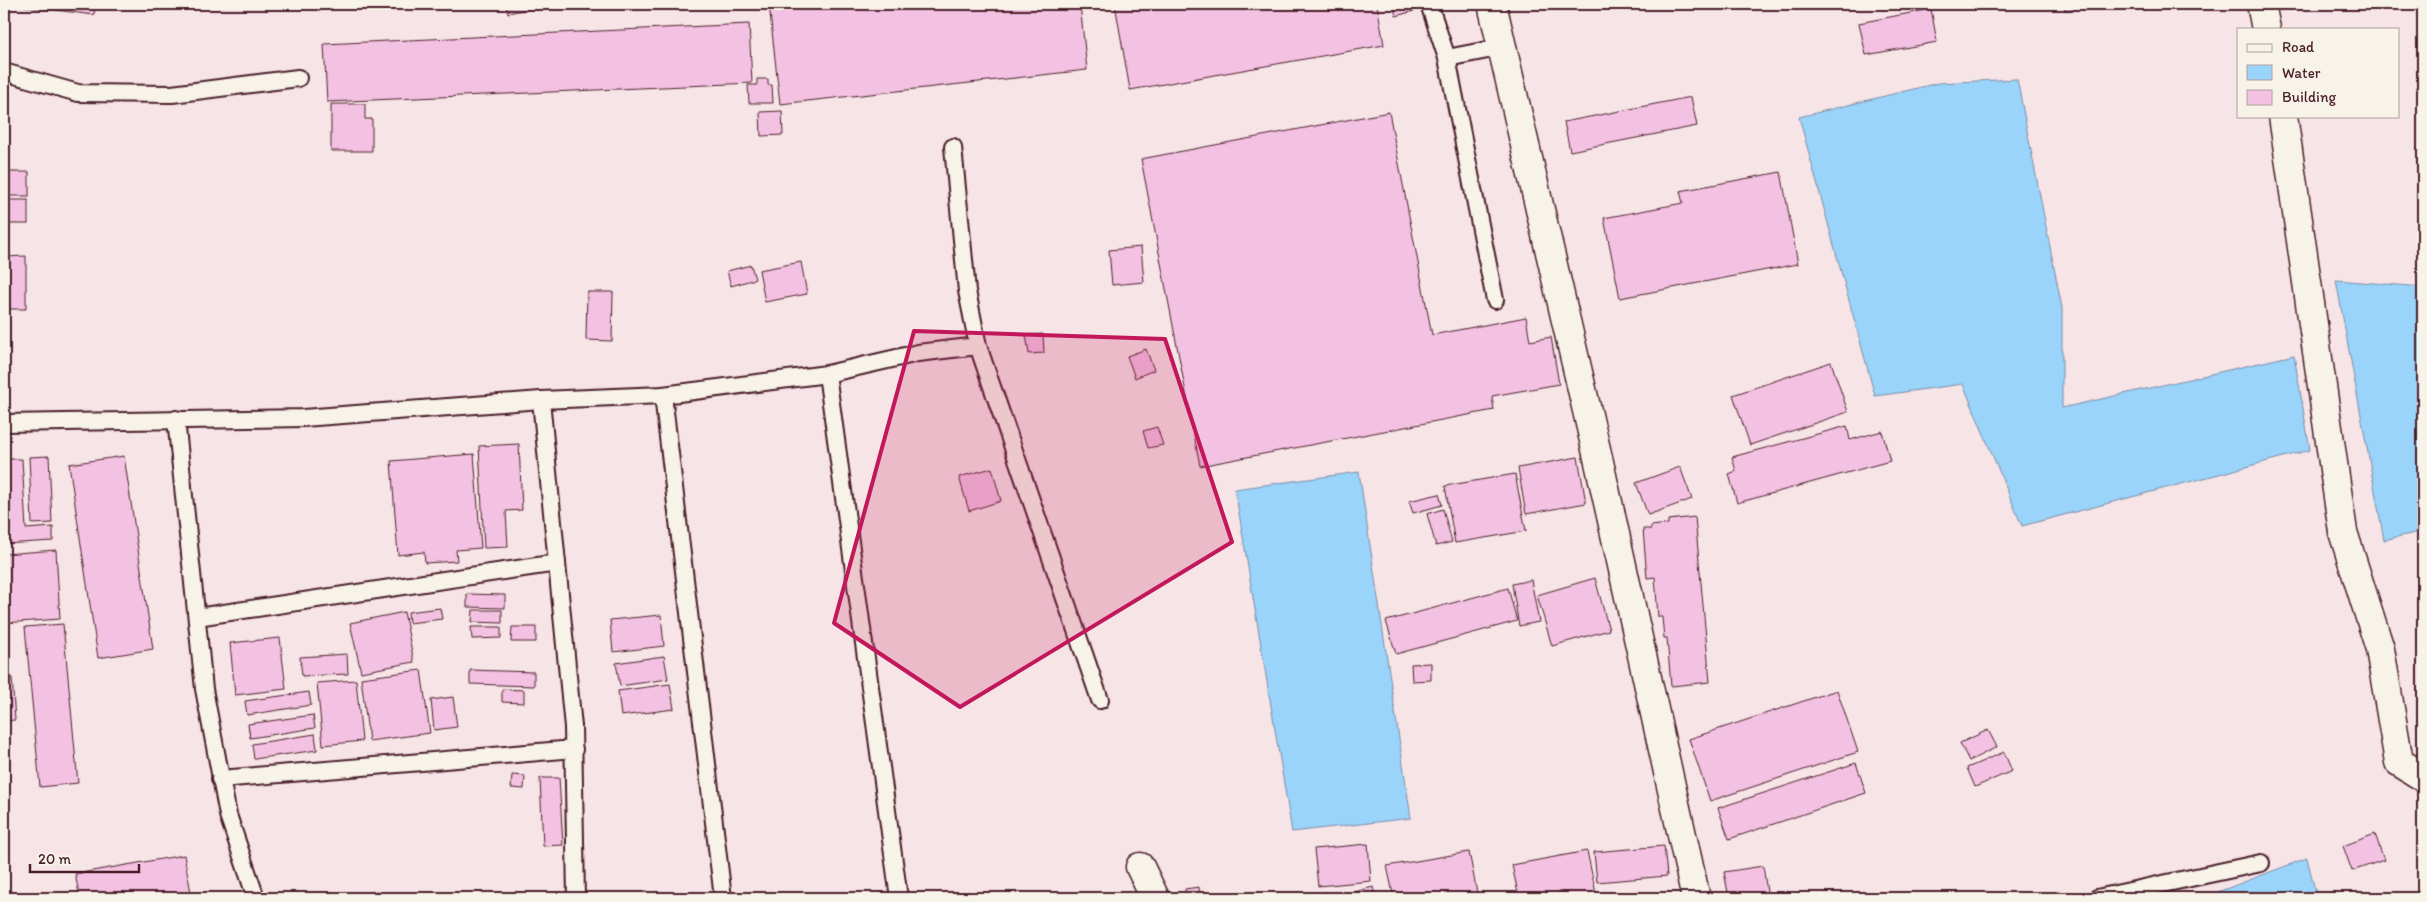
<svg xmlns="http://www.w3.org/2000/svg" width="2427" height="902" font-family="Itim,sans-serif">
  <rect width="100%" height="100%" fill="#f6e4e6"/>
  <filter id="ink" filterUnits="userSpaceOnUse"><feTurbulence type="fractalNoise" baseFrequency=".02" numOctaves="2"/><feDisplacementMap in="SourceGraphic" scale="10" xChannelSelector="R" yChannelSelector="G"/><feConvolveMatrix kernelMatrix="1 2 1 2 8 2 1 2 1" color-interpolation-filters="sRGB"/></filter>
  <g filter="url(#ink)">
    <!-- water -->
    <g fill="#9ad4fa" stroke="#7a8ca7">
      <polygon points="2017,79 2062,308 2062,408 2294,355 2310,450 2022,526 1963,384 1875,396 1799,117 1938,83"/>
      <polygon points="2336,280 2423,287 2423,531 2384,540"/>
      <polygon points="1359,472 1411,818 1292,832 1235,489"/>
      <polygon points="2307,858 2317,898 2202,898"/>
    </g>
    <!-- building -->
    <g fill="#f3c2e2" stroke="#4a1f2b">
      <polygon points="9,4 95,4 94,15"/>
      <polygon points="506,4 555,4 508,13"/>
      <polygon points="769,4 1080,4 1087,70 780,104"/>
      <polygon points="1115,4 1377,4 1384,45 1130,90"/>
      <polygon points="1393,4 1412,4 1414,11 1396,16"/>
      <polygon points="2064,4 2102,4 2065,10"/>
      <polygon points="1931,9 1937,42 1866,55 1859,23"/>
      <polygon points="749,24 752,83 327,102 324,44"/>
      <polygon points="757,79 768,79 768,85 772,85 773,103 749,103 748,85 757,85"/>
      <polygon points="1691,97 1697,126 1570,151 1564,122"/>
      <polygon points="331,104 365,104 365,119 372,119 372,151 331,151"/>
      <polygon points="782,111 783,135 761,136 760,112"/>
      <polygon points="1389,112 1432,335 1526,317 1530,341 1551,337 1559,384 1492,396 1494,410 1200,466 1141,159"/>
      <rect x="4" y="172" width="25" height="24"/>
      <polygon points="1781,172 1798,264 1620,298 1604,218 1683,203 1680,191"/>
      <rect x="4" y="200" width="24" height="24"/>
      <polygon points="1141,247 1144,282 1112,285 1109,250"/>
      <polygon points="26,256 26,309 4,309 4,257"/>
      <polygon points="801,262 807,294 765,302 759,270"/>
      <polygon points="751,265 755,279 731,286 727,271"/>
      <polygon points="587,292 613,292 612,341 586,340"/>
      <polygon points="1043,334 1044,353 1029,354 1026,335"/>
      <polygon points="1146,349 1154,370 1135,378 1127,356"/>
      <polygon points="1831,362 1848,412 1750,445 1733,395"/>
      <polygon points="1847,426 1850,440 1882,431 1890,461 1737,503 1729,474 1736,471 1732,457"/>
      <polygon points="1157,427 1163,445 1148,448 1143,431"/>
      <polygon points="519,444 522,510 506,511 508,547 484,548 479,446"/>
      <polygon points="474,454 481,548 456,550 457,561 425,563 424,552 398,555 391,461"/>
      <polygon points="49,456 52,523 32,524 29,457"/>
      <polygon points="124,456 153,649 98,658 69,464"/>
      <polygon points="1578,457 1586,503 1526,514 1518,468"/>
      <polygon points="4,459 22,459 26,529 53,527 53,541 4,544"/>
      <polygon points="1680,467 1692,499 1648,515 1636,483"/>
      <polygon points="992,468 1001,501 969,511 959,477"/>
      <polygon points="1515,474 1526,531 1455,543 1445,486"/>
      <polygon points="1439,494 1442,505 1413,513 1409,501"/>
      <polygon points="1443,509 1452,542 1436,546 1427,514"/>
      <polygon points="1695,517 1710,682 1671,686 1667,638 1664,638 1662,617 1658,617 1655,577 1647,578 1643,529 1651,529 1651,526 1668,524 1668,520"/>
      <polygon points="56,550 60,619 4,623 4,554"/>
      <polygon points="1595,578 1609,630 1552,646 1537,595"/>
      <polygon points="1531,580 1539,622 1519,626 1512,584"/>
      <polygon points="1508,588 1517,621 1396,654 1386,621"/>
      <polygon points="467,594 505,595 505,608 467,607"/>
      <polygon points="440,608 442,619 409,623 408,612"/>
      <polygon points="473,610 502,610 502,623 472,622"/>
      <polygon points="404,612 414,662 361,672 350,623"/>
      <polygon points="661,615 664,646 613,652 610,620"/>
      <polygon points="63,624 78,783 40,787 25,627"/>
      <polygon points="471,627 501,627 501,638 472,639"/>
      <polygon points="512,627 536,627 536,642 511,642"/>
      <polygon points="280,638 286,689 235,695 230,643"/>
      <polygon points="347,654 348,674 302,676 300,657"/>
      <polygon points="664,656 668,679 620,686 616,663"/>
      <polygon points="1431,663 1431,680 1412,681 1411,664"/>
      <polygon points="421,670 430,733 369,741 361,678"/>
      <polygon points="470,670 534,672 534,686 470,684"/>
      <polygon points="12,678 15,720 4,721 4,679"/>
      <polygon points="356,680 362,741 323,745 317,683"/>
      <polygon points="670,684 674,709 621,716 618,691"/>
      <polygon points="502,689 524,690 524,703 502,702"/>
      <polygon points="1837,690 1858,752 1710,801 1689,739"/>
      <polygon points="309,692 311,705 247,715 245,701"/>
      <polygon points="453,697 457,727 434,730 431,700"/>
      <polygon points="313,715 315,728 250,738 248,724"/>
      <polygon points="1988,730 1997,747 1969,761 1960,743"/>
      <polygon points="315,734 317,750 254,759 252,744"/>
      <polygon points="2004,752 2012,771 1975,787 1967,768"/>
      <polygon points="1856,763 1866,793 1729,839 1718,808"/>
      <polygon points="512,775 525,776 524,789 511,788"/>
      <polygon points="540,778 559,778 563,845 543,846"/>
      <polygon points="2375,834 2384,860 2352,871 2343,846"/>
      <polygon points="1368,844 1371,881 1318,886 1314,849"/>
      <polygon points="1664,846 1667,876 1597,882 1594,852"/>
      <polygon points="1587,851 1597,898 1519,898 1512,865"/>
      <polygon points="1469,852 1478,898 1394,898 1387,866"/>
      <polygon points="184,855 192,898 80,898 75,874"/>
      <polygon points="1763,866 1768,898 1729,898 1724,872"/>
      <polygon points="1199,887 1200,898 1186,898 1185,889"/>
      <polygon points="1373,887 1376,898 1332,898"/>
    </g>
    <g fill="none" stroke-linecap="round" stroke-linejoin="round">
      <!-- service casing -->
      <g stroke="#4a1f2b" stroke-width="20">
        <g id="service">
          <polyline points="1429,4 1447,58 1495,300"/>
          <polyline points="1447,58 1503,47"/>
          <polyline points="4,72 78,93 172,94 298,78"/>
          <polyline points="978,346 1100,700"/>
          <polyline points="827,374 899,898"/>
          <polyline points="663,395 723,898"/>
          <polyline points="541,400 573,727 576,898"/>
          <polyline points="176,419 204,689 228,815 256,898"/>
          <polyline points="4,423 303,418 541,400 663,395 827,374 918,353 978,346 967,291 953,147"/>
          <polyline points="197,617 557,563"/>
          <polyline points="220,779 574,749"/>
          <polyline points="2097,898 2261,863"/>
        </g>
      </g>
      <!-- minor casing -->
      <g stroke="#4a1f2b" stroke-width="31">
        <g id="minor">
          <polyline points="1492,4 1599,462 1696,898"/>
          <polyline points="2261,4 2266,29"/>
          <polyline points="2283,116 2343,532 2380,649 2399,762 2423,777"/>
          <polyline points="1140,867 1155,898"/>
        </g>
      </g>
      <!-- service -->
      <use href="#service" stroke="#f7f3e8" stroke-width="16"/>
      <!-- minor -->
      <use href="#minor" stroke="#f7f3e8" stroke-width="28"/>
    </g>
  </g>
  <!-- marked area -->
  <path fill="#c2185b" fill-opacity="0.2" stroke="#c2185b" stroke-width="4" stroke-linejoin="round" d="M914,331l251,8 67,203 -272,165 -126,-84z"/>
  <!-- margin -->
  <rect width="2427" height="902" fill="none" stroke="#f7f3e8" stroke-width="20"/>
  <rect x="10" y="10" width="2407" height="882" fill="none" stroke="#4a1f2b" stroke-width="2" filter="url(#ink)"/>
  <!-- legend -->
  <rect x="2237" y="28" width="162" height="90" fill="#f7f3e8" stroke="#b29e9c"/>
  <rect x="2247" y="44" width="25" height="8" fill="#f7f3e8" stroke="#b29e9c"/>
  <text x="2282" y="52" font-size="15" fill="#4a1f2b">Road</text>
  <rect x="2247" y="65" width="25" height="15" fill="#9ad4fa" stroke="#b29e9c"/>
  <text x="2282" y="78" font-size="15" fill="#4a1f2b">Water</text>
  <rect x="2247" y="90" width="25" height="15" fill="#f3c2e2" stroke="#b29e9c"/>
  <text x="2282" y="102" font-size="15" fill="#4a1f2b">Building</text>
  <!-- scale -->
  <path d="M30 864v8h109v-8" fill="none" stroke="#4a1f2b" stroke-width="2.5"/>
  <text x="38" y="864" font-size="15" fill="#4a1f2b" stroke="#f7f3e8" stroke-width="4" paint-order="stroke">20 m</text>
</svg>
